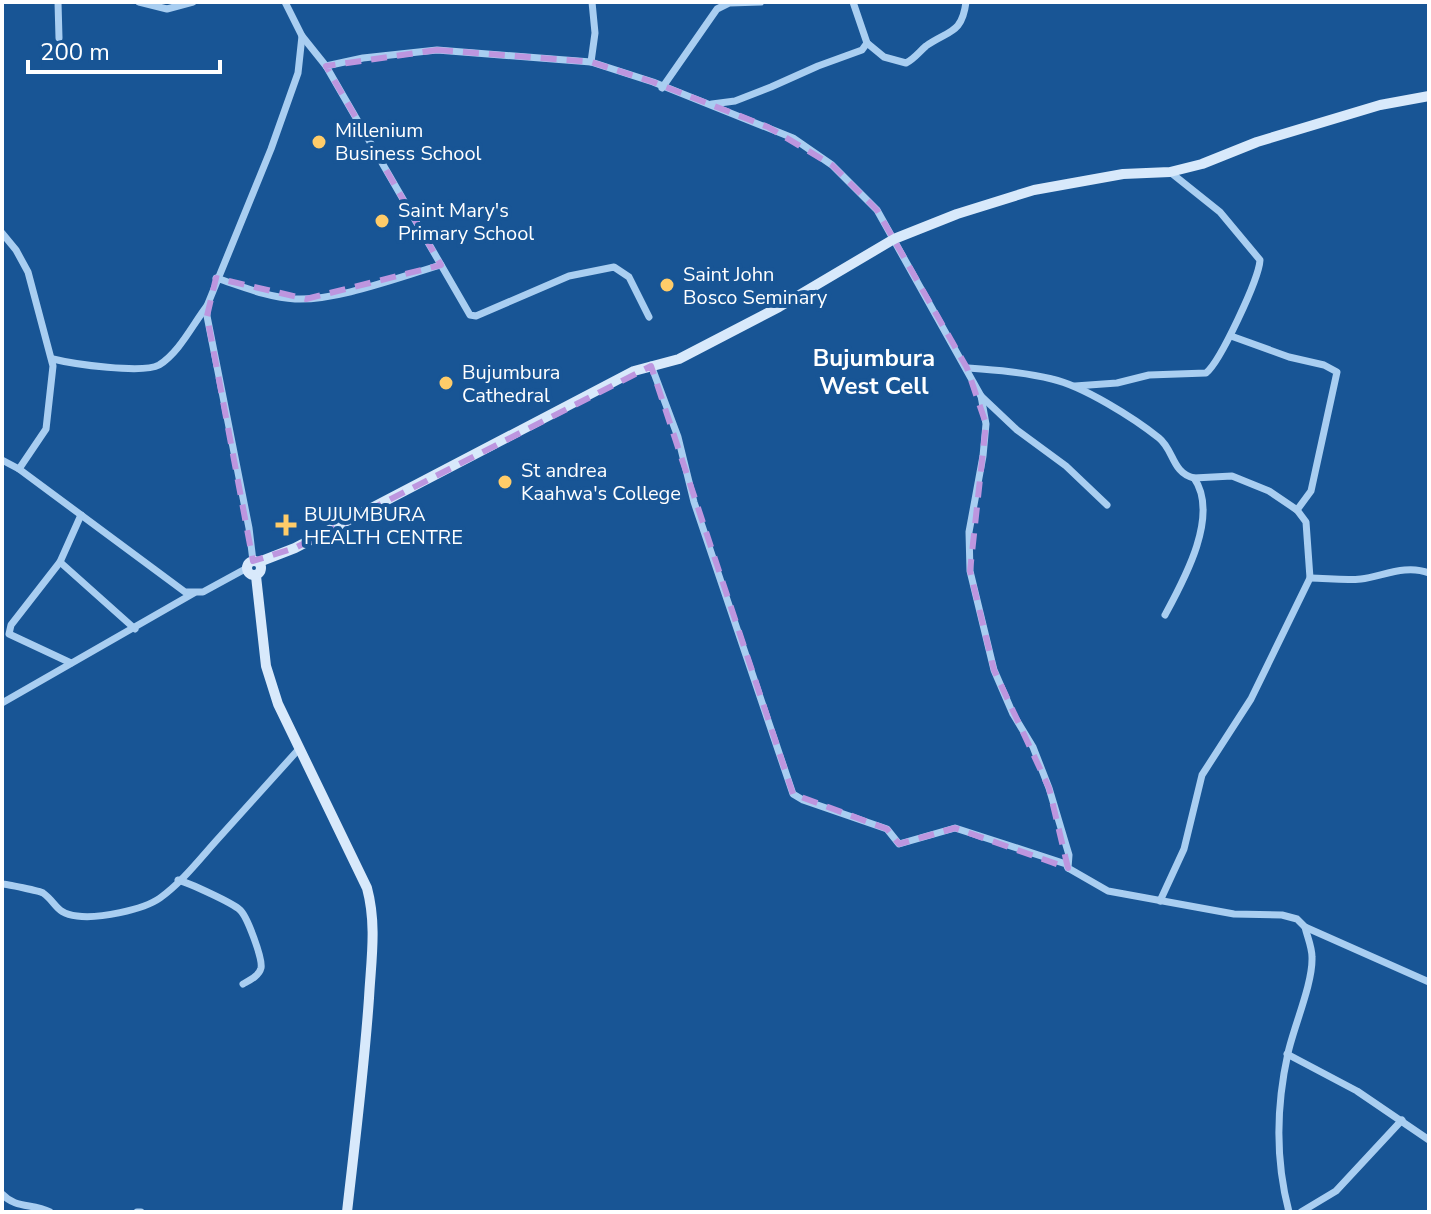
<svg xmlns="http://www.w3.org/2000/svg" width="1431" height="1214" font-family="'Nunito Sans',sans-serif">
  <rect width="100%" height="100%" fill="#185595"/>
  <g fill="none" stroke-linecap="round" stroke-linejoin="round">
    <!-- street -->
    <g stroke="#a9cef1" stroke-width="7">
      <polyline points="58,2 59,38"/>
      <polyline points="139,2 167,9 193,2"/>
      <polyline points="302,36 326,66 470,315 476,316 569,276 614,267 629,277 649,317"/>
      <path d="M867,43l17,14 22,6c8,-4 13,-11 20,-17 23,-16 36,-12 40,-44"/>
      <polyline points="591,62 595,33 592,2"/>
      <polyline points="326,66 363,58 437,50 591,62 653,82 793,138 832,165 877,210 981,396 986,424 983,456 969,532 970,571 994,670 1013,714 1033,747 1049,788 1069,855 1068,868 1108,891 1234,914 1282,915 1297,919 1305,927 1429,982"/>
      <polyline points="662,88 717,9 729,3 761,2"/>
      <polyline points="712,104 735,101 771,87 818,66 862,50 867,43 853,2"/>
      <polyline points="2,233 16,250 28,272 53,366 46,429 19,469 185,592 203,592 247,568"/>
      <path d="M216,278c25,8 53,20 79,21 42,2 104,-22 146,-34"/>
      <polyline points="1231,336 1289,357 1324,365 1337,372 1311,491 1297,510"/>
      <path d="M53,359c20,5 90,15 106,6 20,-12 34,-41 48,-59"/>
      <polyline points="651,365 678,437 694,502 793,794 803,800 887,829 899,844 955,828 1066,864 1068,868"/>
      <path d="M967,368c28,2 57,4 85,11 31,7 82,39 107,59 15,12 13,35 35,40 26,37 -10,102 -29,137"/>
      <path d="M1075,386l42,-3 32,-8 57,-2c14,-11 53,-94 54,-113l-40,-48 -50,-40"/>
      <polyline points="981,396 1017,430 1066,466 1107,505"/>
      <polyline points="2,460 19,469"/>
      <polyline points="253,561 249,528 207,316 207,306 271,149 298,73 302,36 285,2"/>
      <polyline points="60,562 135,629"/>
      <path d="M1310,578c16,0 34,3 51,1 22,-3 45,-15 68,-6"/>
      <polyline points="71,663 9,634 11,625 60,562 81,515"/>
      <polyline points="2,703 194,593"/>
      <path d="M178,880c11,3 55,23 62,30 7,6 23,49 21,58 -2,8 -11,12 -18,16"/>
      <path d="M2,884c4,0 38,7 41,9 14,10 13,21 34,23 21,3 66,-6 83,-18 21,-15 39,-38 56,-57 27,-30 55,-61 82,-91"/>
      <polyline points="1160,901 1184,849 1202,775 1251,699 1310,578 1306,522 1297,510 1269,491 1232,476 1194,478"/>
      <polyline points="1287,1054 1357,1091 1429,1140"/>
      <path d="M2,1194c14,15 30,9 48,18"/>
      <polyline points="137,1212 141,1212"/>
      <path d="M1289,1212c-14,-53 -13,-105 -1,-159 6,-27 25,-70 24,-96 0,-10 -5,-21 -7,-30"/>
      <polyline points="1301,1212 1336,1191 1402,1120"/>
    </g>
    <!-- secondary -->
    <g stroke="#d8e9fb" stroke-width="10">
      <circle cx="254" cy="568" r="7"/>
      <polyline points="259,562 295,548 634,371 679,359 779,307 894,239 957,214 1034,190 1123,174 1170,172 1202,164 1257,142 1380,105 1429,96"/>
      <path d="M256,576l10,90 12,38 89,184c10,37 4,73 2,110 -5,72 -14,143 -22,214"/>
    </g>
  </g>
  <!-- marked area -->
  <path fill="none" stroke="#bd96df" stroke-width="6" stroke-dasharray="16 10" stroke-linejoin="round" d="M437,50l154,12 62,20 115,45 64,38 45,45 90,158 19,56 -16,147 24,99 55,118 19,80 -113,-40 -56,16 -12,-15 -94,-35 -142,-428 -356,182 -42,13 -46,-245 9,-38 90,21 135,-34 -115,-199z"/>
  <!-- markers -->
  <g fill="#ffcc69" stroke="#185595" stroke-width="3">
    <circle cx="319" cy="142" r="8"/>
    <circle cx="382" cy="221" r="8"/>
    <circle cx="667" cy="285" r="8"/>
    <circle cx="446" cy="383" r="8"/>
    <circle cx="505" cy="482" r="8"/>
    <path d="M282 513h8v8h8v8h-8v8h-8v-8h-8v-8h8z"/>
  </g>
  <g text-anchor="middle" stroke-width="8" stroke-linejoin="round" paint-order="stroke">
    <!-- poi labels -->
    <g font-size="20" fill="#fff" stroke="#185595" text-anchor="start">
      <text x="335" y="137">Millenium<tspan x="335" dy="23">Business School</tspan></text>
      <text x="398" y="217">Saint Mary's<tspan x="398" dy="23">Primary School</tspan></text>
      <text x="683" y="281">Saint John<tspan x="683" dy="23">Bosco Seminary</tspan></text>
      <text x="462" y="379">Bujumbura<tspan x="462" dy="23">Cathedral</tspan></text>
      <text x="521" y="477">St andrea<tspan x="521" dy="23">Kaahwa's College</tspan></text>
      <text x="304" y="521">BUJUMBURA<tspan x="304" dy="23">HEALTH CENTRE</tspan></text>
    </g>
    <!-- quarter labels -->
    <g font-size="24" font-weight="bold" fill="#fff" stroke="#185595">
      <text x="874" y="366">Bujumbura<tspan x="874" dy="28">West Cell</tspan></text>
    </g>
  </g>
  <!-- border -->
  <rect width="1431" height="1214" fill="none" stroke="#ffffff" stroke-width="8"/>
  <!-- scale -->
  <path d="M28 60v12h192v-12" fill="none" stroke="#ffffff" stroke-width="4"/>
  <text x="40" y="60" font-size="24" fill="#ffffff" stroke="#185595" stroke-width="6" paint-order="stroke">200 m</text>
</svg>
